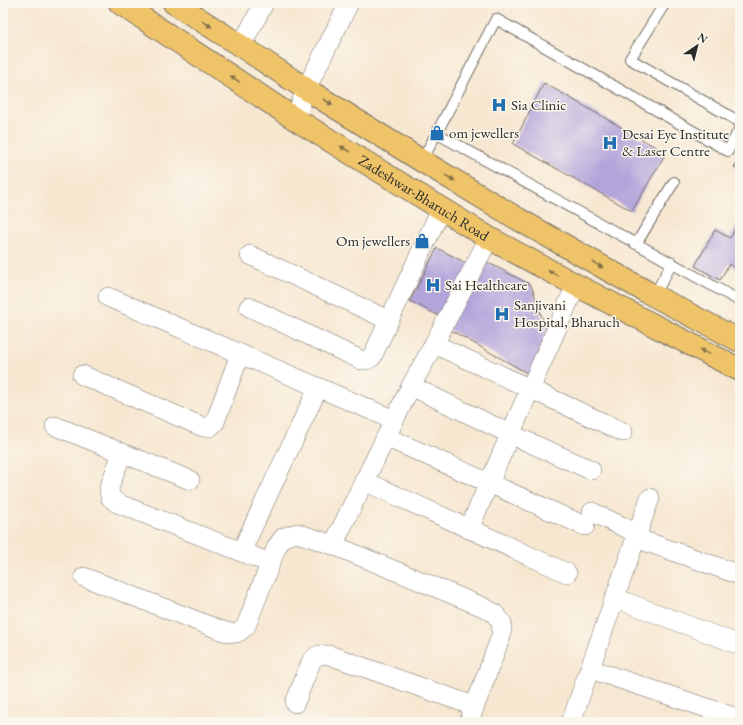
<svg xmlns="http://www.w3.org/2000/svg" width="743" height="725" font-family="'EB Garamond',serif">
  <rect width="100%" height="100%" fill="#fbf7ec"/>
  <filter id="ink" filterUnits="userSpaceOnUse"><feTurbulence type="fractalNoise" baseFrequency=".025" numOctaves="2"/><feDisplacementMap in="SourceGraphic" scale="8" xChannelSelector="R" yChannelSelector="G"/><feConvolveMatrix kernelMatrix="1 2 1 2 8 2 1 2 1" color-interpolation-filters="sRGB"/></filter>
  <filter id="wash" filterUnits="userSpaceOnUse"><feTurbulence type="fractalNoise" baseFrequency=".012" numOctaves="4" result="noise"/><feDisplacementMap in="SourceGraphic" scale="16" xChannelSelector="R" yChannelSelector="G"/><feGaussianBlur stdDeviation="0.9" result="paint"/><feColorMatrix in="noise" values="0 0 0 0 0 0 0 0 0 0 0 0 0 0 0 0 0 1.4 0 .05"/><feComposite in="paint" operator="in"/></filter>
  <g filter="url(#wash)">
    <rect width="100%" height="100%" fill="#f7e7d1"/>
    <g id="blocks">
      <!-- building -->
      <g fill="#b3a4db">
        <polygon points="544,83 666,153 632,211 513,144"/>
        <polygon points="740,157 740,170 734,167"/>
        <polygon points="740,221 740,271 729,264 720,280 695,266 715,230 730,238"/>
        <polygon points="437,248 470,265 443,318 410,301"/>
        <polygon points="483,260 531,285 547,332 534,377 447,328"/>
      </g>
    </g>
  </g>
  <g filter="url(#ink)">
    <use href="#blocks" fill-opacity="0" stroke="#726d65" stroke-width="1"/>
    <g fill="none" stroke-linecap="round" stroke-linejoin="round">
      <!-- service casing -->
      <g stroke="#726d65" stroke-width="12">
        <g id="service">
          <polyline points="665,3 630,59 740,122"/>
          <polyline points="436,133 740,301"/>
          <polyline points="422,161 496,19 728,151 740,128"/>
          <polyline points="636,244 674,182"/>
          <polyline points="654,296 672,263"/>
        </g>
      </g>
      <!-- minor casing -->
      <g stroke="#726d65" stroke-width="20">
        <g id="minor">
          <polyline points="241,46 264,3"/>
          <polyline points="295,119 306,89 349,3"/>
          <polyline points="250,255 388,320"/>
          <polyline points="108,297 394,420"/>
          <polyline points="249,307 361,360 367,360 372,357 441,209"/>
          <polyline points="434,344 623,432"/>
          <polyline points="82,375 203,427 210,427 215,422 240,354"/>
          <polyline points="411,386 510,434 591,470"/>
          <polyline points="55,426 190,480"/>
          <polyline points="386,437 585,526"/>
          <polyline points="122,453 109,488 110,497 117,503 270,563"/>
          <polyline points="364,481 567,573"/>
          <polyline points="592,512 634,532 636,538 740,575"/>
          <polyline points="469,529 530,389 576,285"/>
          <polyline points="333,545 411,386 434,344 489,238"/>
          <polyline points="241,552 318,388"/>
          <path d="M84,577l139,54c12,3 14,4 23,-5l31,-80 7,-9 13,-4 36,12 150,62 11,6 8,10 -1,13 -32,86"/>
          <polyline points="615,598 740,645"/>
          <polyline points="590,669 740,719"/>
          <path d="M295,703l16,-41c6,-8 9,-8 18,-7l145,51"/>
          <polyline points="571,722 650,498"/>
        </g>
      </g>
      <!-- primary casing -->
      <g stroke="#726d65" stroke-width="24">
        <g id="primary">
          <path id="s1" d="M120,3l175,116 194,119 87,47 164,85"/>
          <polyline points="174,3 241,46 306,89 422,161 518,219 647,292 740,341"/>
        </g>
      </g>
      <!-- service -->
      <use href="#service" stroke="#fff" stroke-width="10"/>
      <!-- minor -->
      <use href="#minor" stroke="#fff" stroke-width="19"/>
      <!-- primary -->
      <use href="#primary" stroke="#efc469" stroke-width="22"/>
    </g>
    <!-- one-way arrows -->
    <defs><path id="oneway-solid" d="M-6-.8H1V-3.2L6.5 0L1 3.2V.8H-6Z"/></defs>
    <g fill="#837047">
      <use href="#oneway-solid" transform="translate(207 24) rotate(32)"/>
      <use href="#oneway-solid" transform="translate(235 79) rotate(-146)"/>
      <use href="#oneway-solid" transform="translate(328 102) rotate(32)"/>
      <use href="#oneway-solid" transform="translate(345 149) rotate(-148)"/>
      <use href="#oneway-solid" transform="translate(450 178) rotate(31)"/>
      <use href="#oneway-solid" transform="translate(598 265) rotate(30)"/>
      <use href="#oneway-solid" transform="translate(553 273) rotate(-152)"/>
      <use href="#oneway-solid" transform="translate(705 352) rotate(-153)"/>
    </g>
  </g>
  <!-- icons -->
  <defs>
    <g id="hospital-bare" transform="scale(1.2)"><path d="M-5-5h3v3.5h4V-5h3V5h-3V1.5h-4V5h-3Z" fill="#1f6fb2" stroke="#fbf7ec" stroke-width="2.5" paint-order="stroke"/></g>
    <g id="shop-bare" transform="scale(1.2)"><path d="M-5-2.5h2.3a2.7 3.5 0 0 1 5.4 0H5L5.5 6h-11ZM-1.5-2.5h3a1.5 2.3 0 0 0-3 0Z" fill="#1f6fb2" stroke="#fbf7ec" stroke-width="2.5" paint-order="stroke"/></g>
  </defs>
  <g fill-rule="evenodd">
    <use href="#hospital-bare" x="499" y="105"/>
    <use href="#shop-bare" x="437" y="133"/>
    <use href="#hospital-bare" x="610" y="143"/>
    <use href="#shop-bare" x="422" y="241"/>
    <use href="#hospital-bare" x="433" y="285"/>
    <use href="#hospital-bare" x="502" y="314"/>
  </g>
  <g text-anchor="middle" stroke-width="3" stroke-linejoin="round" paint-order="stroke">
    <!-- poi labels -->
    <g font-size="15" fill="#2b2b2b" stroke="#fbf7ec" text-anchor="start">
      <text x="511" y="110">Sia Clinic</text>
      <text x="449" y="138">om jewellers</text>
      <text x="622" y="139">Desai Eye Institute<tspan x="622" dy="17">&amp; Laser Centre</tspan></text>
      <text x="410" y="246" text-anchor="end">Om jewellers</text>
      <text x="445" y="290">Sai Healthcare</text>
      <text x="514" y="310">Sanjivani<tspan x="514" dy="17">Hospital, Bharuch</tspan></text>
    </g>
    <!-- street labels -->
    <g font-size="15" fill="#2b2b2b" stroke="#fbf7ec">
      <text dy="5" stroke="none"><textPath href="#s1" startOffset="361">Zadeshwar-Bharuch Road</textPath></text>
    </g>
  </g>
  <!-- margin -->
  <rect width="743" height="725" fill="none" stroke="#fbf7ec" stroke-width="16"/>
  <!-- north arrow -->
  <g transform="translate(697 46) rotate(35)" stroke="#fbf7ec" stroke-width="3" paint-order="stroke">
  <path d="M0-3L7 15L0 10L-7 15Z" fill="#2b2b2b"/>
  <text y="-6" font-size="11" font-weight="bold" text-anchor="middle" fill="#2b2b2b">N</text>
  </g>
</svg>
